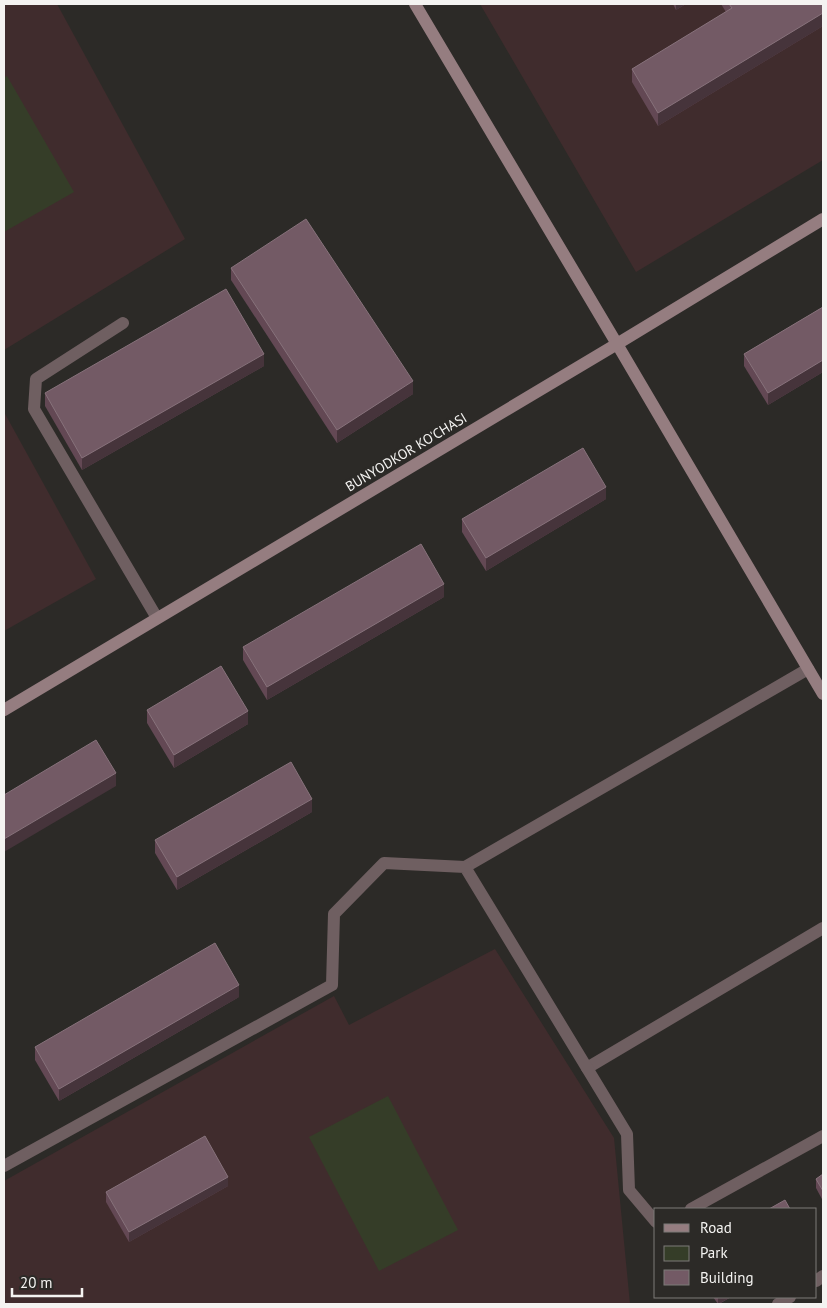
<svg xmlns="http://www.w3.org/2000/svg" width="827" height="1308" font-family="'PT Sans',sans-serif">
  <rect width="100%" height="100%" fill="#2c2a27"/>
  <!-- education -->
  <g fill="#402c2d">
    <polygon points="4,4 57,4 185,239 4,350"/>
    <polygon points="480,4 823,4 823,160 636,272"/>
    <polygon points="4,412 96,579 4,631"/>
    <polygon points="495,949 614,1138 630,1304 4,1304 4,1181 334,996 349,1025"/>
  </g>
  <!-- green -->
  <g fill="#353d28">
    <polygon points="7,76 74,192 4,232 4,78"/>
    <polygon points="388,1096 458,1230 379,1271 309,1137"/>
  </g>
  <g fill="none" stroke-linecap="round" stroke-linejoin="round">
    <!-- lane -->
    <g stroke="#6f5f61" stroke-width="12">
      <polyline points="123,323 36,379 34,409 157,618"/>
      <polyline points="465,867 808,669"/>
      <polyline points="587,1068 823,928"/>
      <polyline points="4,1166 332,985 334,914 384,863 465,867 627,1134 629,1190 656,1222"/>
      <polyline points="691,1209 823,1136"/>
    </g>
    <!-- street -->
    <g stroke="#6f5f61" stroke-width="12">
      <polyline points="816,1281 823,1276"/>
      <polyline points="778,1304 790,1297"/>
    </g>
    <!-- secondary -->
    <g stroke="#957d80" stroke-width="12">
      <polyline points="415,4 617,344 823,694"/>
      <polyline points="4,710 617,344 823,219"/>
    </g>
  </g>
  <!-- wall -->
  <g fill="#634854">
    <polygon points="673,4 686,4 676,10"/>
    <polygon points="721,4 823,4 823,26 658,126 632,82 632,69 726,12"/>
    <polygon points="231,268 413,394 337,443 231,280"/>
    <polygon points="823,307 823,372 768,405 744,366 744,354"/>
    <polygon points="264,366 82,470 45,406 45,393"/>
    <polygon points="606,499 486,571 462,532 462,519"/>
    <polygon points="444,597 267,700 243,660 243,647"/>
    <polygon points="147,710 248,724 174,768 147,723"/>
    <polygon points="312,812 177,890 155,853 155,840"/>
    <polygon points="239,997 59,1101 35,1060 35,1047"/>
    <polygon points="823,1174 823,1201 816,1188 816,1179"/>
    <polygon points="228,1186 129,1242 106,1202 106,1192"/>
    <polygon points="713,1297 731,1297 719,1304 718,1304"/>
  </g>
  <!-- shaded-wall -->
  <g fill="#46343b">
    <polygon points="676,4 686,4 676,10"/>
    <polygon points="823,13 823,26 658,126 658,113"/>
    <polygon points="264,354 264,366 82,470 82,458"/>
    <polygon points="823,360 823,372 768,405 768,393"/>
    <polygon points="413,381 413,394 337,443 337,430"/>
    <polygon points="606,487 606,499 486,571 486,558"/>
    <polygon points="444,584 444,597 267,700 267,687"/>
    <polygon points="248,711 248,724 174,768 174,755"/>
    <polygon points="116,773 116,786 4,852 4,839"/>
    <polygon points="312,799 312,812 177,890 177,877"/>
    <polygon points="239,985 239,997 59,1101 59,1089"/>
    <polygon points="228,1177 228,1186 129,1242 129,1232"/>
    <polygon points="718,1297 731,1297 718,1304"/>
  </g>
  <!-- building -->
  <g fill="#735a65" stroke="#87727b">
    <polygon points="729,4 823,4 823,13 658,113 632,69 732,8"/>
    <polygon points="306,219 413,381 337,430 231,268"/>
    <polygon points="226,289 264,354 82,458 45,393"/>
    <polygon points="823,307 823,360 768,393 744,354"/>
    <polygon points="583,448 606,487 486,558 462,519"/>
    <polygon points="421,544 444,584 267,687 243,647"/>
    <polygon points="221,666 248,711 174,755 147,710"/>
    <polygon points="96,740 116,773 4,839 4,795"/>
    <polygon points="291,762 312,799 177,877 155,840"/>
    <polygon points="215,943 239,985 59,1089 35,1047"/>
    <polygon points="205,1136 228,1177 129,1232 106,1192"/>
    <polygon points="823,1174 823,1191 816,1179"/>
    <polygon points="785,1200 790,1209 769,1209"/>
  </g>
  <g text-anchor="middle" stroke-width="5" stroke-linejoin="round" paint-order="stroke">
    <!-- street labels -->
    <g font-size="14" fill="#f4f3f1" stroke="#2c2a27">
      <text transform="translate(406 452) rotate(-31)" y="5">BUNYODKOR KO'CHASI</text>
    </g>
  </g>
  <!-- border -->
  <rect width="827" height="1308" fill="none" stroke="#f4f3f1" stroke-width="10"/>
  <!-- legend -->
  <rect x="654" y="1208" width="162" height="90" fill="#2c2a27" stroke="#7c7a78"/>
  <rect x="664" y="1224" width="25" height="8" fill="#957d80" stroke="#7c7a78"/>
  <text x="700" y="1233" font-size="15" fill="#f4f3f1">Road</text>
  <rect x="664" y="1246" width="25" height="15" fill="#353d28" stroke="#7c7a78"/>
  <text x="700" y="1258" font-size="15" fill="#f4f3f1">Park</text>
  <rect x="664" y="1270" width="25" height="15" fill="#735a65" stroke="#7c7a78"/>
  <text x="700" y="1283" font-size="15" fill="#f4f3f1">Building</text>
  <!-- scale -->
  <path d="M12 1288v8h70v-8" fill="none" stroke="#f4f3f1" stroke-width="2.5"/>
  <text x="20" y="1288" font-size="15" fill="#f4f3f1" stroke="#2c2a27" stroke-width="4" paint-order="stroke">20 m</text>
</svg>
